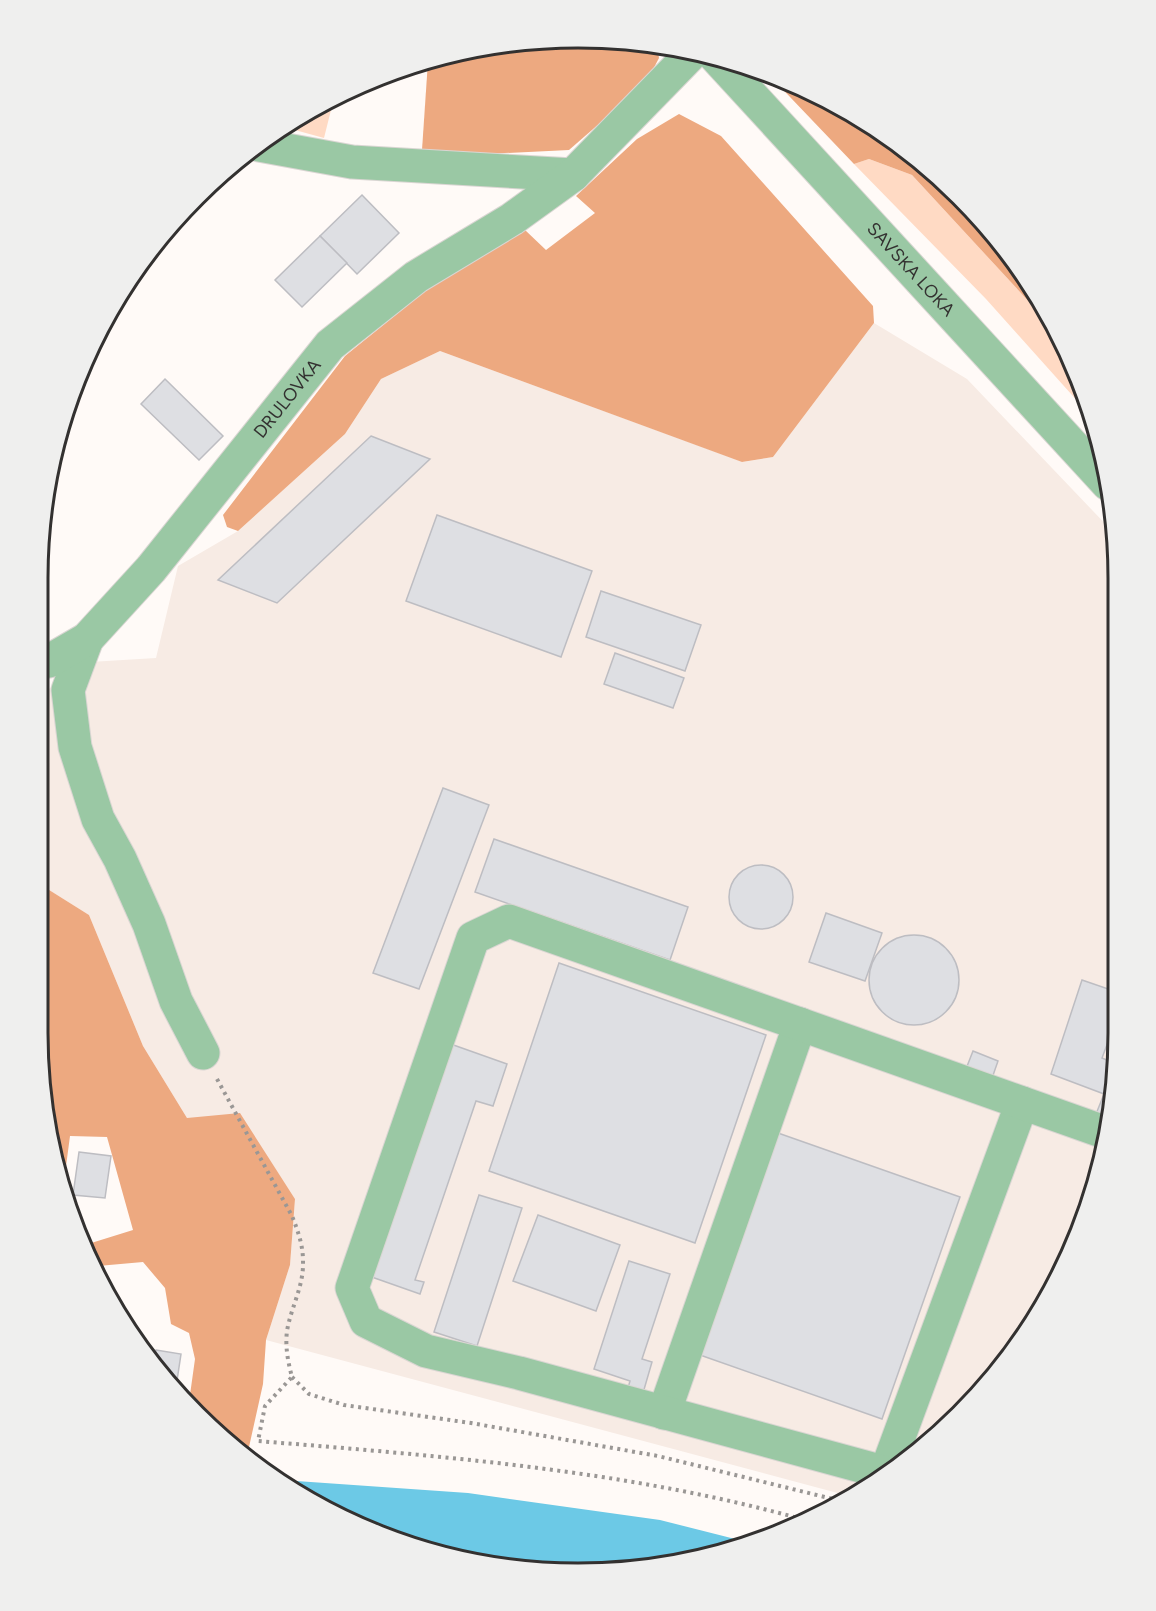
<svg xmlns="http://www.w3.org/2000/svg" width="1156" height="1611" font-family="Figtree,sans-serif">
  <rect width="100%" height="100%" fill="#fffaf7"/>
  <!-- built -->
  <polygon fill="#f7ebe4" points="874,323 967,379 1114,533 1117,1068 1100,1173 1063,1272 1007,1362 934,1440 845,1495 266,1340 290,1265 295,1199 271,1162 187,1118 143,1046 89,915 38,883 38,696 90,662 156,658 178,566 238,531 345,434 381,379 440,351 743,462 773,457"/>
  <!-- green -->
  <g fill="#ffdac4">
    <polygon points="334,98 324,138 284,127 308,110"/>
    <polygon points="869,159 912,175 1044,318 1077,371 1089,414 986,299 854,164"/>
  </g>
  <!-- forest -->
  <g fill="#eda980">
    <polygon points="614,39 657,46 659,58 646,83 569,150 463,155 422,150 428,61 508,42"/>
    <polygon points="769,75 817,93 907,149 985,222 1044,318 912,175 869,159 854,164"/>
    <polygon points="679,114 721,136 873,306 874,323 773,457 742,462 440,351 381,379 345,434 238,531 227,527 223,515 345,356 435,283 525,230 546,250 595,213 576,196 637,139"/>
    <polygon points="38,883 89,915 143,1046 187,1118 240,1113 295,1199 290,1265 266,1340 263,1384 247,1456 222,1440 189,1402 195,1359 189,1333 171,1324 165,1288 143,1262 98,1266 88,1244 133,1230 107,1137 70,1136 63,1189 56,1173 38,1033"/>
  </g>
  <!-- water -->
  <polygon fill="#6cc9e6" points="282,1480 468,1493 660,1520 747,1542 648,1569 507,1569 339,1518"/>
  <!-- building -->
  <g fill="#dedfe3" stroke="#bdbdc2" stroke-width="1.5">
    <polygon points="383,76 371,89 365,84"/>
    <polygon points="362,195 399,233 357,274 320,236"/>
    <polygon points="320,236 347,263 302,307 275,280"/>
    <polygon points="165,379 223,436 199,460 141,404"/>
    <polygon points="371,436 430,459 277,603 218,580"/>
    <polygon points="437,515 592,571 561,657 406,601"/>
    <polygon points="601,591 701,625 685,671 586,637"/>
    <polygon points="615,653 684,678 673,708 604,684"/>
    <polygon points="443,788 489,805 419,989 373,973"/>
    <polygon points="494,839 688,907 670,960 475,892"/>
    <circle cx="761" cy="897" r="32"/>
    <polygon points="826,913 882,933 865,981 809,962"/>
    <circle cx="914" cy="980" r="45"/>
    <polygon points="559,963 766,1035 695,1243 489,1171"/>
    <polygon points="1082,980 1117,992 1117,1018 1102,1058 1109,1061 1115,1045 1117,1046 1117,1068 1109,1119 1096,1114 1104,1094 1051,1074"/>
    <polygon points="445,1042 507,1064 493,1106 476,1101 415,1280 424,1282 420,1294 366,1275"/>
    <polygon points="973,1051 998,1061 990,1084 964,1074"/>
    <polygon points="778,1133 960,1197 882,1419 700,1355"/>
    <polygon points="79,1152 111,1156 105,1198 73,1195"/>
    <polygon points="479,1195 522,1208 477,1346 434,1332"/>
    <polygon points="538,1215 620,1245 596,1311 513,1281"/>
    <polygon points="629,1261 670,1274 642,1359 652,1362 643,1393 628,1388 630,1381 594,1369"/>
    <polygon points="156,1350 181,1354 176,1387 154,1362"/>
  </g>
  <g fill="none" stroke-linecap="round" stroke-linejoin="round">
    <!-- minor casing -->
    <g stroke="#dad6d3" stroke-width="35">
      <g id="minor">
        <path id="s1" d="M714,55l394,429"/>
        <polyline points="259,145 352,162 573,175"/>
        <polyline points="87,639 68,690 75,747 98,819 120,859 149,924 176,1001 203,1053"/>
        <path id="s2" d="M38,662l11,-1 38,-22 64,-70 179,-224 86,-68 96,-58 61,-44 120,-123"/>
        <polyline points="664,1413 800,1024"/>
        <polyline points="887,1469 1022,1103"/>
        <polyline points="883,1472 519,1373 426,1351 366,1321 352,1288 473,938 509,921 1107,1133"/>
      </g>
    </g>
    <!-- path -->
    <g stroke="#9a9795" stroke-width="4" stroke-dasharray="3 4.5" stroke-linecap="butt">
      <path d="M217,1079l75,137c6,15 11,29 11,45 1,25 -12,46 -16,70 -2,16 1,31 5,46l-27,29 -7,35c183,15 369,29 547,79"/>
      <polyline points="292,1377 309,1394 344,1405 471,1423 658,1456 837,1500"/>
    </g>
    <!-- minor -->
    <use href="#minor" stroke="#9ac8a4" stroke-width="33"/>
  </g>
  <g text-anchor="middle" stroke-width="6" stroke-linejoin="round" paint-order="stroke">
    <!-- street labels -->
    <g font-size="18" fill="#333130" stroke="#fff">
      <text dy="6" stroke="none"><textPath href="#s1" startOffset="291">SAVSKA LOKA</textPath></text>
      <text dy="6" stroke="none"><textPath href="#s2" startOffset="368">DRULOVKA</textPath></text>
    </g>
  </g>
  <!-- crop -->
  <path d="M0 0H1156V1611H0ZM578 48H578A530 530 0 0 1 1108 578V1033A530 530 0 0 1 578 1563H578A530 530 0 0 1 48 1033V578A530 530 0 0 1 578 48Z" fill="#efefee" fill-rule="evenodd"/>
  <path fill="none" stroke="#333130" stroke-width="3" d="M578 48H578A530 530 0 0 1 1108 578V1033A530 530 0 0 1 578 1563H578A530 530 0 0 1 48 1033V578A530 530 0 0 1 578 48Z"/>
</svg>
